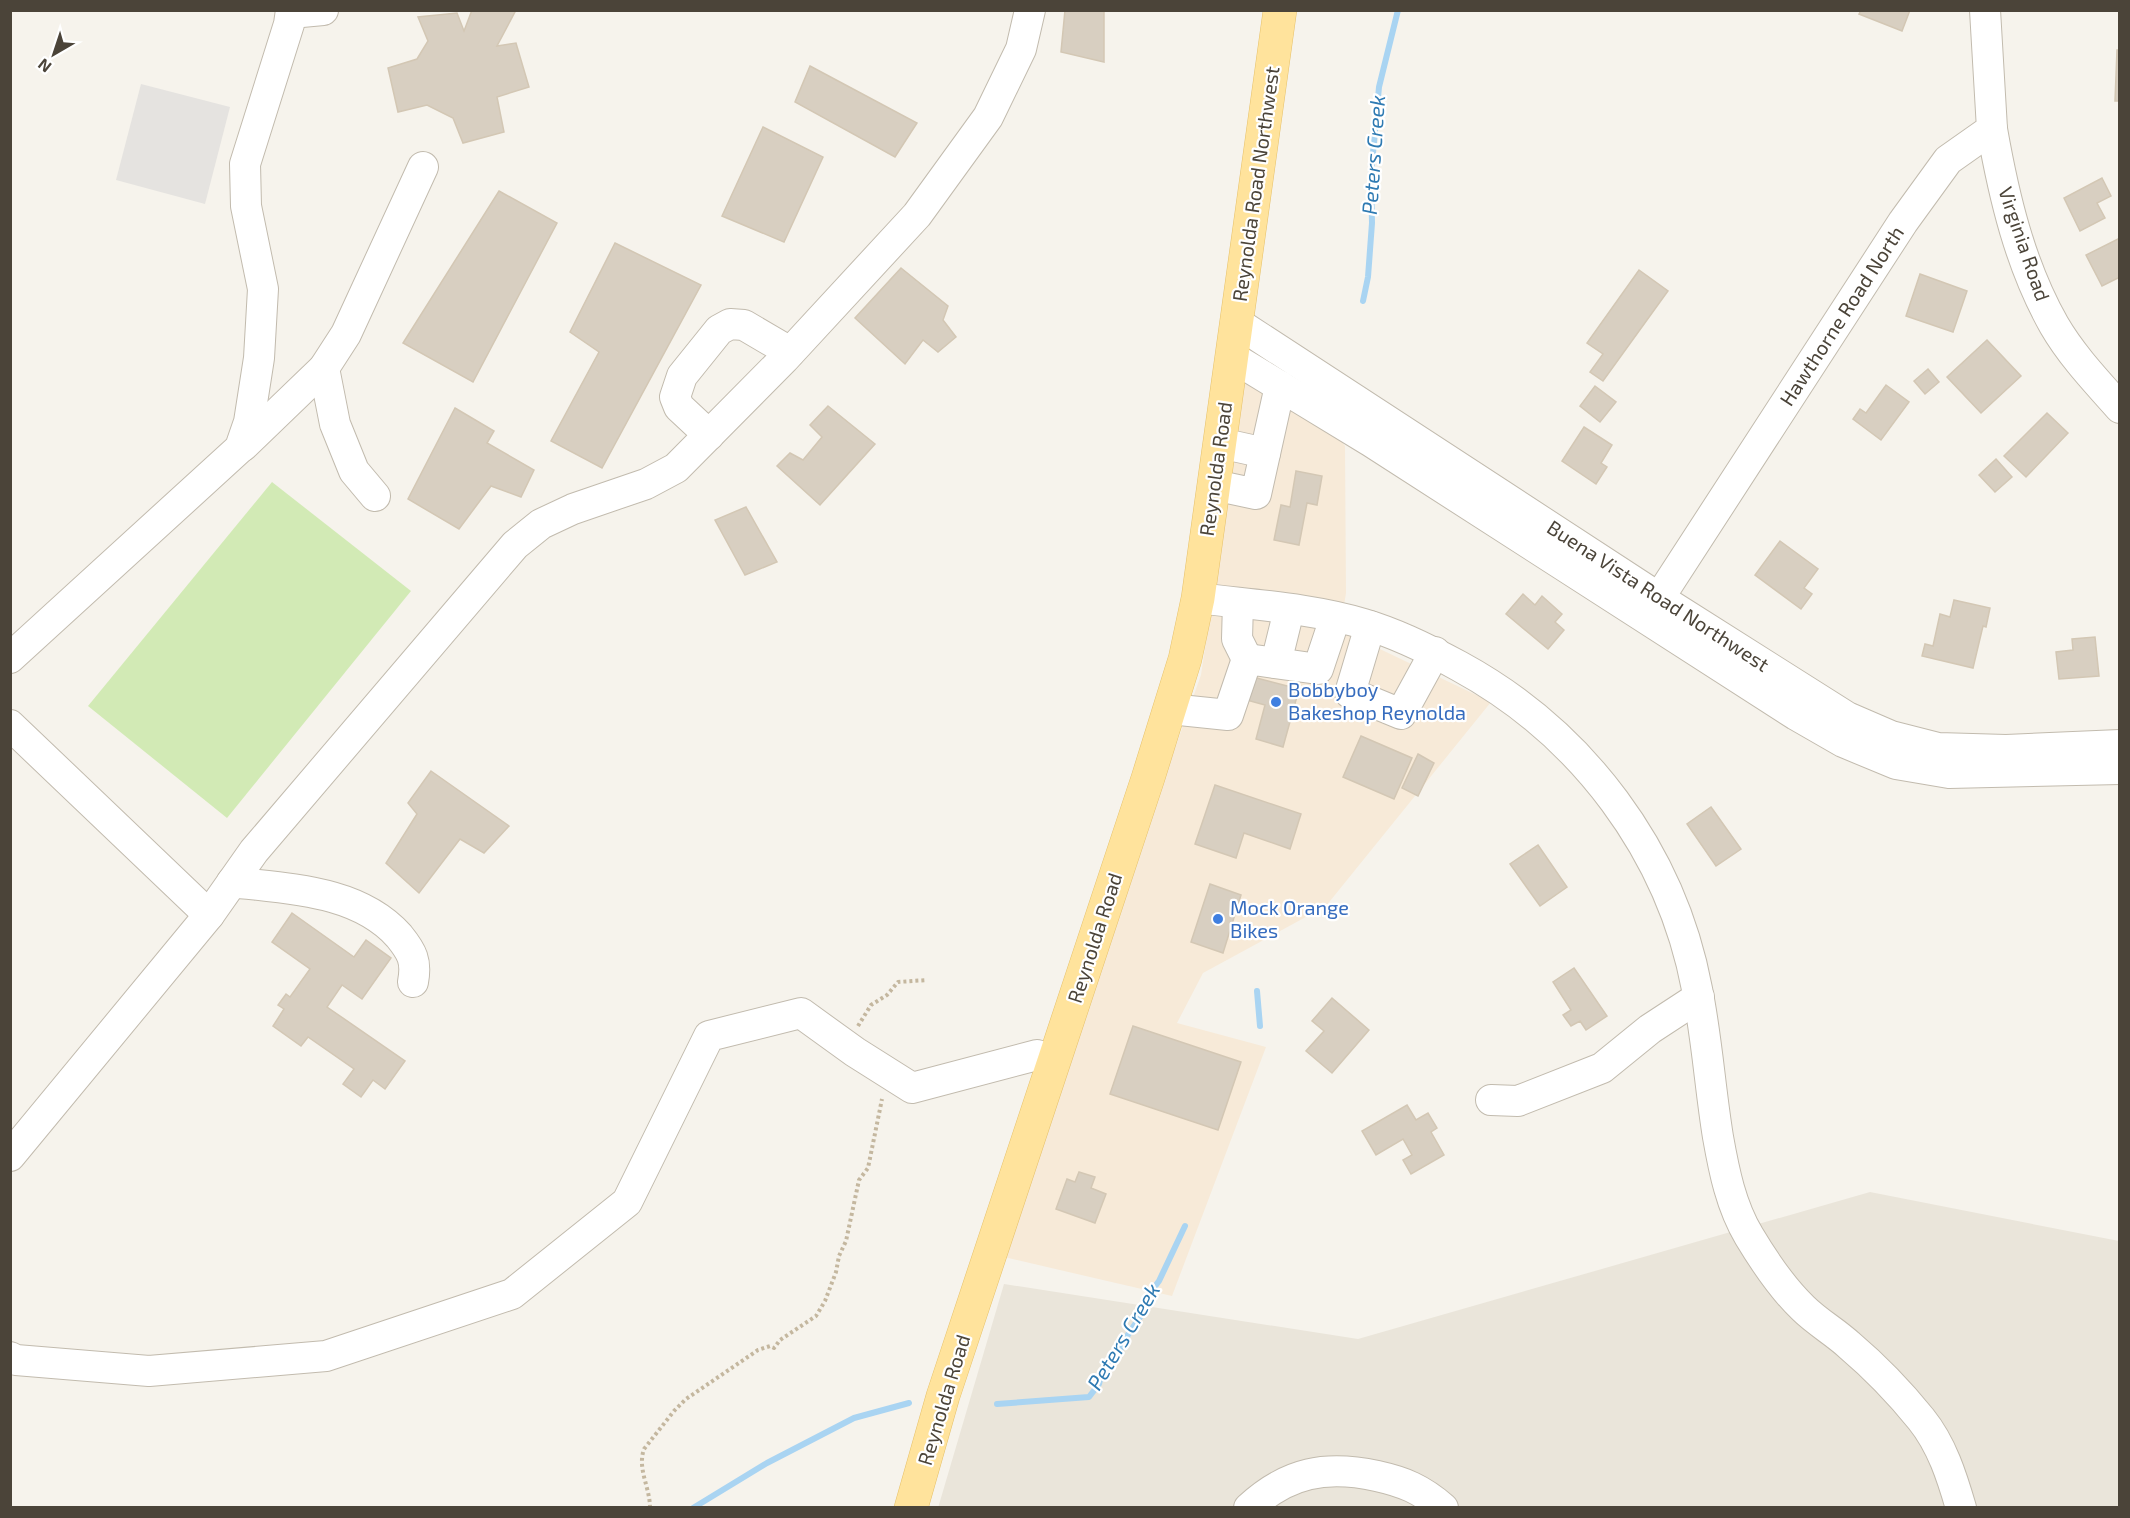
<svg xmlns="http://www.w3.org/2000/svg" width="2130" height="1518" font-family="'Exo 2',sans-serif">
  <rect width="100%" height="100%" fill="#f6f3ec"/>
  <!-- residential -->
  <polygon fill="#eae5da" points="1870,1192 2119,1241 2119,1507 938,1508 1004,1284 1358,1339"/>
  <!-- commercial -->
  <polygon fill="#f7ead8" points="1247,363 1295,382 1345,446 1346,593 1340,630 1491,702 1326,906 1203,973 1177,1023 1266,1047 1172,1296 995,1255 1201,675"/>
  <!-- green -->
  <polygon fill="#d2eab5" points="272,482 411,591 227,818 88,706"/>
  <!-- parking -->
  <polygon fill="#e5e3e0" points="141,84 230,107 205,204 116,180"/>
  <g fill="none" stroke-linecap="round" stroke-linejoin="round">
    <!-- stream -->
    <g stroke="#a9d4f2" stroke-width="6">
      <polyline points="1363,301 1368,277 1372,223 1371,175 1379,87 1398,10"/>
      <polyline points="1257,991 1260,1026"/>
      <polyline points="997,1404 1089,1397 1099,1384 1101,1376 1120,1353 1121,1345 1142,1314 1150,1293 1159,1281 1185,1226"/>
      <polyline points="693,1508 767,1463 854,1418 909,1403"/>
    </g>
  </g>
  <!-- building -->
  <g fill="#d8cfc1" stroke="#d3c7b4" stroke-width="1.5">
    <polygon points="472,10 516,10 497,46 516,43 529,87 497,97 504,132 463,143 453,118 427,105 398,112 388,68 417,59 428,41 418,17 457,13 464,31"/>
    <polygon points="1065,10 1104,10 1104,62 1061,52"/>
    <polygon points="1861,10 1910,10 1902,31 1859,14"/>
    <polygon points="2117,50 2120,50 2120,101 2115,101"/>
    <polygon points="810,66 917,123 895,157 795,102"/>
    <polygon points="763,127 823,157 784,242 722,216"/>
    <polygon points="2102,178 2111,196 2097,203 2105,218 2080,231 2064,198"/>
    <polygon points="499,191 557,223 473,382 403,343"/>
    <polygon points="2120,238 2120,277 2102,286 2086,255"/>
    <polygon points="615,243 701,285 602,468 551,441 599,352 570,332"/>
    <polygon points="901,268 948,306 943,320 956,337 938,352 923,340 905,364 855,318"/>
    <polygon points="1639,270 1668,291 1603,381 1590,372 1603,354 1587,343"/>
    <polygon points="1920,274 1967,291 1953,332 1906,316"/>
    <polygon points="1987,340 2021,376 1981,413 1947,377"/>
    <polygon points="1928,369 1939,382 1925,394 1914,381"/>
    <polygon points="1886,385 1909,402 1881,440 1853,419 1860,409 1866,413"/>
    <polygon points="1595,386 1616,402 1600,422 1580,406"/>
    <polygon points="828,406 875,444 820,505 777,466 790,453 803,460 822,437 810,425"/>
    <polygon points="455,408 494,431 487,443 534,470 521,497 491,486 459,529 408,499"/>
    <polygon points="2047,413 2068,433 2026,477 2004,456"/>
    <polygon points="1584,427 1612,445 1601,463 1607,467 1596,484 1562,461"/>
    <polygon points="1996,459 2012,477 1995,492 1979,475"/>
    <polygon points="1296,471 1322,476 1317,505 1307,503 1299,545 1274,540 1281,505 1290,507"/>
    <polygon points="746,507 777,562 745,575 715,520"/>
    <polygon points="1780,541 1818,569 1804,588 1812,594 1801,609 1755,575"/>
    <polygon points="1523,594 1535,605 1542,596 1562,614 1555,622 1564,630 1548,649 1506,614"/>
    <polygon points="1954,600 1990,608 1986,627 1983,626 1973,668 1922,656 1925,644 1933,646 1940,614 1950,617"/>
    <polygon points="2095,637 2099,676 2059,679 2056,652 2073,650 2072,639"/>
    <polygon points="1249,676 1299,689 1283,747 1256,739 1265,705 1243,699"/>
    <polygon points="1361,736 1412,758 1394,799 1343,777"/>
    <polygon points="1418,754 1434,763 1418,796 1402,788"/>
    <polygon points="431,771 509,826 484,853 460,839 419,893 386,863 417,814 408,803"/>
    <polygon points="1215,785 1301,814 1290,849 1244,833 1236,858 1195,844"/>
    <polygon points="1711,807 1741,849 1716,866 1687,824"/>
    <polygon points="1538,845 1567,887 1540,906 1510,864"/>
    <polygon points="1210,884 1241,895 1223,953 1191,942"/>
    <polygon points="292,913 354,957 366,940 391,958 362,999 342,985 327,1007 405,1061 385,1089 373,1080 361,1097 343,1084 354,1069 308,1037 301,1046 273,1026 284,1009 278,1005 286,994 290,997 310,969 272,942"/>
    <polygon points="1574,968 1607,1016 1586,1030 1580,1021 1571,1026 1563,1015 1571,1010 1553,982"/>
    <polygon points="1332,998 1369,1030 1332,1073 1306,1051 1324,1031 1312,1021"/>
    <polygon points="1133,1026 1241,1062 1218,1130 1110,1094"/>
    <polygon points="1407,1105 1416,1120 1428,1113 1437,1128 1431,1132 1444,1155 1411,1174 1403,1160 1412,1155 1403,1139 1376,1155 1362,1131"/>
    <polygon points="1079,1172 1095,1177 1091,1188 1106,1194 1095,1223 1056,1209 1067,1179 1075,1182"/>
  </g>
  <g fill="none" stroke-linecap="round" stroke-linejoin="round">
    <!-- minor casing -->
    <g stroke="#c2bbae" stroke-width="32">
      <g id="minor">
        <polyline points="291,13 323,10"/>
        <path d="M1992,129c12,68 28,136 62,196 18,31 43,57 66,83"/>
        <polyline points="1236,322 1659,598 1847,717 1891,736 1938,748 2006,750 2120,745"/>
        <polyline points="1232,357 1370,441 1796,715 1843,742 1896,764 1949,773 2120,769"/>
        <polyline points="324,368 335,424 354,471 375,496"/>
        <polyline points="709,435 679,407 675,397 682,376 719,330 730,324 744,325 790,352"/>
        <polyline points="1220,443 1265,453"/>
        <polyline points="243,446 324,368 346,334 423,167"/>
        <polyline points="1214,485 1256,494 1280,386"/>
        <path d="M1198,598c55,7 113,10 166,26 34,10 64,25 95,42 123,67 212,185 238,323 10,49 13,99 21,148 6,34 13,69 31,99 15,25 33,52 54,72 14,14 32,24 46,37 26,22 51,48 72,74 21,26 31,58 40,89"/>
        <polyline points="1238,603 1237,639 1247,659"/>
        <polyline points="1648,615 1903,222 1948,160 1992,129 1985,10"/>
        <polyline points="1370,626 1350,693 1401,714 1435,652"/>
        <polyline points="10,658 240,448 249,422 259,358 263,289 246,206 245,164 289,24 291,10"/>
        <polyline points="1276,663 1289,610"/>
        <polyline points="1170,709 1228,715 1247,659 1318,669 1335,618"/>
        <polyline points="10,725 209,915"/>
        <path d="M232,882c56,7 126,8 167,54 13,16 18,25 14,46"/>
        <polyline points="1491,1100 1518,1101 1602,1068 1650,1029 1699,997"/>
        <polyline points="10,1156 209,915 254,851 515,545 541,524 573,509 646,484 676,468 784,359 917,215 988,117 1021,49 1030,10"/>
        <polyline points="10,1357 16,1360 149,1371 326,1356 512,1294 627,1202 709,1036 801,1013 855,1052 912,1088 1037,1055 1054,1061"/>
        <path d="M1249,1508c39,-36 77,-43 128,-32 27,6 44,13 66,32"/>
      </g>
    </g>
    <!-- major casing -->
    <g stroke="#e6c16a" stroke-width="34">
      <polyline id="major" points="911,1508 943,1396 1148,778 1185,659 1198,598 1280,10"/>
    </g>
    <!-- path -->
    <g stroke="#c4b79f" stroke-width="4" stroke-dasharray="3 3" stroke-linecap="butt">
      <polyline points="858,1026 871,1005 887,995 898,982 927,980"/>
      <path d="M650,1508c0,-21 -13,-39 -6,-59l30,-38 12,-12 72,-49 12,-4 4,2 6,-8 36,-24 9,-15 11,-29 3,-16 7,-15 13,-61 9,-12 14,-69"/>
    </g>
    <!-- minor -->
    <use href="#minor" stroke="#fff" stroke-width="30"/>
    <!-- major -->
    <use href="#major" stroke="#ffe39c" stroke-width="33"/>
  </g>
  <!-- markers -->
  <g fill="#3f7fe0" stroke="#fff" stroke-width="2">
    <circle cx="1276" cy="702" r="6"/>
    <circle cx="1218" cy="919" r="6"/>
  </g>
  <g text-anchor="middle" stroke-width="4.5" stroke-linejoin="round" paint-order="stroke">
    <!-- street labels -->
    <g font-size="20" fill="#4b4439" stroke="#fff">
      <text transform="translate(1256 184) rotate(-82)" y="7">Reynolda Road Northwest</text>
      <text transform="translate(2024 244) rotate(71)" y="7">Virginia Road</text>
      <text transform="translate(1842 316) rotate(-57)" y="7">Hawthorne Road North</text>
      <text transform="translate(1216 469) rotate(-82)" y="7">Reynolda Road</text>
      <text transform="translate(1658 596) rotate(33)" y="7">Buena Vista Road Northwest</text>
      <text transform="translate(1095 938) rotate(-72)" y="7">Reynolda Road</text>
      <text transform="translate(944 1400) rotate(-73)" y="7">Reynolda Road</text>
    </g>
    <!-- shop labels -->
    <g font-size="20" fill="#366cbe" stroke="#fff" text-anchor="start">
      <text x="1288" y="697">Bobbyboy<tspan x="1288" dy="23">Bakeshop Reynolda</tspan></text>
      <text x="1230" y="915">Mock Orange<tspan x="1230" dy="23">Bikes</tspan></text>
    </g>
    <!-- water labels -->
    <g font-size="21" font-style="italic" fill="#2e7ab2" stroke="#fff">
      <text transform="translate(1374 155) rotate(-86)" y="7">Peters Creek</text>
      <text transform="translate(1124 1337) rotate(-59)" y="7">Peters Creek</text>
    </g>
  </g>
  <!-- border -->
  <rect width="2130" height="1518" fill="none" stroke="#4b4439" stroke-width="24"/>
  <!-- north arrow -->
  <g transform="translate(54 54) rotate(219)" stroke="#ffffff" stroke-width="4.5" paint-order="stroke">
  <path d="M0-4.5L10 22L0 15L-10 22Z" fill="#4b4439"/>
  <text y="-9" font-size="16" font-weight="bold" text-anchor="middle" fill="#4b4439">N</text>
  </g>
</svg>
